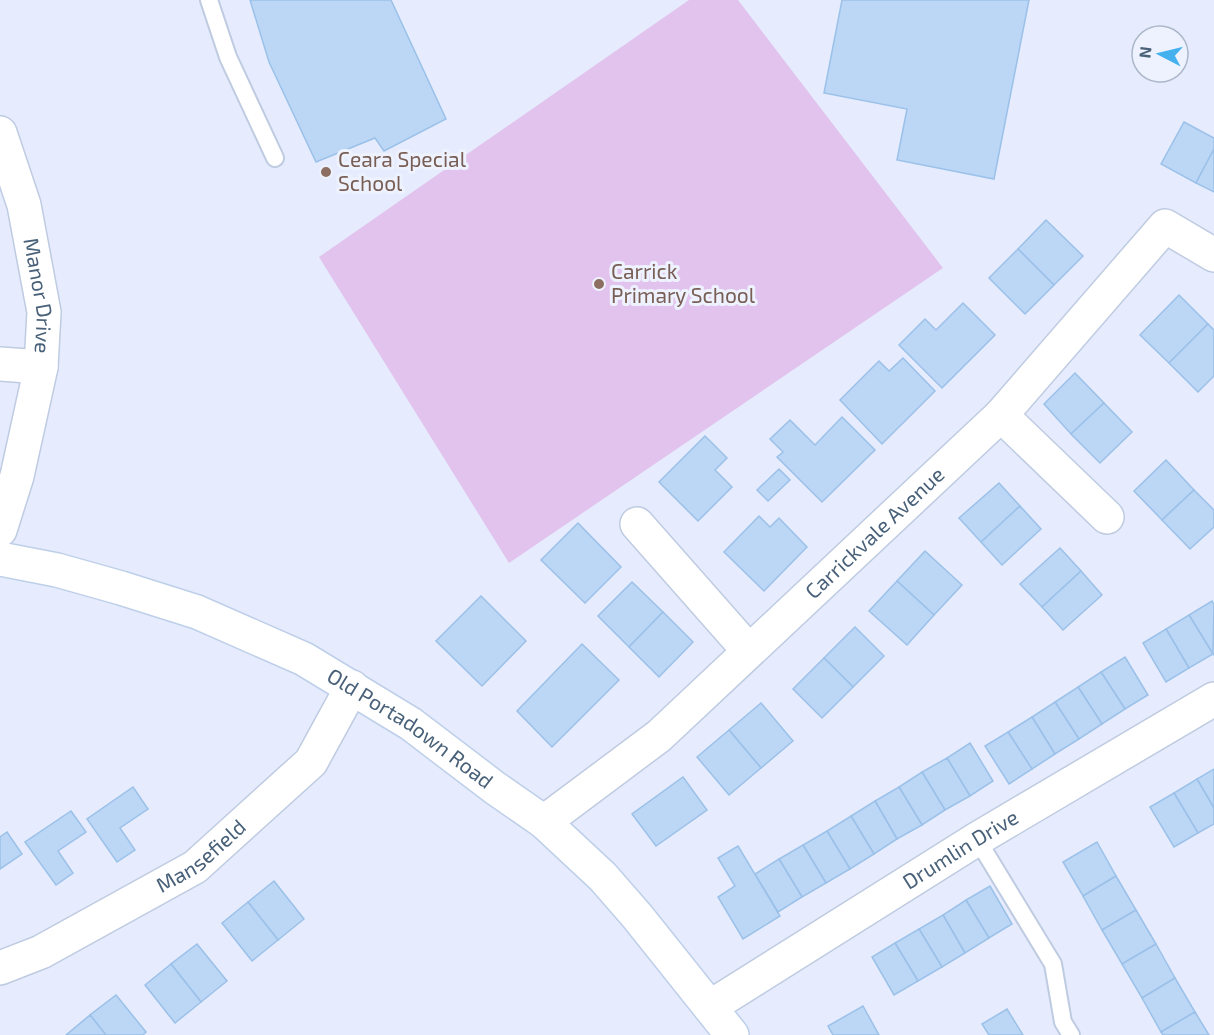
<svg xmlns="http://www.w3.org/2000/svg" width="1214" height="1035" font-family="'Exo 2',sans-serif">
  <rect width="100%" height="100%" fill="#e6ecfe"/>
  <!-- green -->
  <polygon fill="#e1c3ed" points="689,0 738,0 943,268 509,563 319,257"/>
  <!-- building -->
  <g fill="#bcd6f5" stroke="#9bc1e9" stroke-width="1.5">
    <polygon points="250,0 391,0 446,119 384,151 375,138 316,162 269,62"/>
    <polygon points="842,0 1029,0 994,179 897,160 907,109 824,93"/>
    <polygon points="1184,122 1214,138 1214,149 1196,183 1161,164"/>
    <polygon points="1214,149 1214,192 1196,183"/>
    <polygon points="1046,220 1083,256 1054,285 1018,249"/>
    <polygon points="1018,249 1054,285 1025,314 989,278"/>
    <polygon points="1179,295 1208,324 1169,363 1140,335"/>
    <polygon points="963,303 995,335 942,388 899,345 925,319 936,330"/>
    <polygon points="1208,324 1214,330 1214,376 1198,392 1169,363"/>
    <polygon points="903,358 935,391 882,444 840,400 879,361 889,371"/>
    <polygon points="1075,373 1104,403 1071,434 1044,404"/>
    <polygon points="1104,403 1132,432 1100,463 1071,434"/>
    <polygon points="842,417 875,450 822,502 777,457 783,452 770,439 790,420 815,445"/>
    <polygon points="705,436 727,458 715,470 732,487 698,521 659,482"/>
    <polygon points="1166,460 1194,490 1162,520 1134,491"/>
    <polygon points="779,469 790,480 768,501 757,490"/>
    <polygon points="999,483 1020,506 981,542 959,518"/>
    <polygon points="1194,490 1214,510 1214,527 1190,549 1162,520"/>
    <polygon points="1020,506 1041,529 1002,565 981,542"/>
    <polygon points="759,516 770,527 779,518 807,547 764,591 724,552"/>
    <polygon points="578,523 621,567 585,603 541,560"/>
    <polygon points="1060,548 1081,571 1042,607 1020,584"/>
    <polygon points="925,551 962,585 934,615 897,581"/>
    <polygon points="1081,571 1102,595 1063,630 1042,607"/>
    <polygon points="897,581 934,615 907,645 869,611"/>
    <polygon points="632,582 663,612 629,647 598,616"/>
    <polygon points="481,596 526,641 482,686 436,641"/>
    <polygon points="1212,601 1214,604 1213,654 1189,615"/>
    <polygon points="663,612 693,642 659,677 629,647"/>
    <polygon points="1189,615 1213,654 1189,668 1166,629"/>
    <polygon points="855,627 884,656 853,687 824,658"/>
    <polygon points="1166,629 1189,668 1166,682 1143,643"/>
    <polygon points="582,644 619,680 552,747 517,711"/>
    <polygon points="1125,657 1148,695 1125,709 1101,672"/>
    <polygon points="824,658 853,687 822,718 793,689"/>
    <polygon points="1101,672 1125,709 1102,724 1078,687"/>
    <polygon points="1078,687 1102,724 1079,739 1055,702"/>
    <polygon points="1055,702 1079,739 1055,754 1032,717"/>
    <polygon points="761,703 793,741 761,768 729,730"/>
    <polygon points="1032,717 1055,754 1032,769 1008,732"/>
    <polygon points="729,730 761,768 729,795 697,757"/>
    <polygon points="1008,732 1032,769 1009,784 985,746"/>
    <polygon points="970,743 993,781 970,796 947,758"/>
    <polygon points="947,758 970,796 945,810 922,772"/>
    <polygon points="1214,769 1214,808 1197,779"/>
    <polygon points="922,772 945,810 922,825 899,787"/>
    <polygon points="683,777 707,810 656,846 632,814"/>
    <polygon points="1197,779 1214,808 1214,824 1198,833 1174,793"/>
    <polygon points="133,787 148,809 120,828 135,850 117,862 87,819"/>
    <polygon points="899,787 922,825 897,839 875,801"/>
    <polygon points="1174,793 1198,833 1174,847 1150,807"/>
    <polygon points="875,801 897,839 874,854 851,816"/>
    <polygon points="71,811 86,832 58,851 73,873 56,885 25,842"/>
    <polygon points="851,816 874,854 850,869 827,831"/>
    <polygon points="827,831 850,869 826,883 803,845"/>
    <polygon points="7,832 22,854 0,869 0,837"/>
    <polygon points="1097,842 1116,876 1083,896 1063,862"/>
    <polygon points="803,845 826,883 802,897 779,859"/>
    <polygon points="738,846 780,916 743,939 718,897 735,886 718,858"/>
    <polygon points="779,859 802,897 778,912 755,874"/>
    <polygon points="1116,876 1136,910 1102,930 1083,896"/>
    <polygon points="274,881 304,919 278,940 248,902"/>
    <polygon points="990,886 1012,924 989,938 966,900"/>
    <polygon points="966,900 989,938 965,953 943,915"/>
    <polygon points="248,902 278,940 252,961 222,923"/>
    <polygon points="1136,910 1156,944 1122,964 1102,930"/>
    <polygon points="943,915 965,953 942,967 919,929"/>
    <polygon points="919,929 942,967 918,981 895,943"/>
    <polygon points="895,943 918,981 894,995 872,957"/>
    <polygon points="197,944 227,981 201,1002 171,964"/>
    <polygon points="1156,944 1175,978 1142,998 1122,964"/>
    <polygon points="171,964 201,1002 175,1023 145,985"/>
    <polygon points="1175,978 1195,1012 1161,1032 1142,998"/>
    <polygon points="116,995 146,1032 143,1035 106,1035 90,1015"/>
    <polygon points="863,1006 879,1035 833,1035 828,1026"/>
    <polygon points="1007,1009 1023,1035 989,1035 982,1024"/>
    <polygon points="1195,1012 1209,1035 1163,1035 1161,1032"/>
    <polygon points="90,1015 106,1035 66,1035"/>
  </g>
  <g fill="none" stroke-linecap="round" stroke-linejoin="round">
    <!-- service casing -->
    <g stroke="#becbe1" stroke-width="20">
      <g id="service">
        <polyline points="209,0 228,57 275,158"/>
        <polyline points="977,839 1053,964 1063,1022 1071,1035"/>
      </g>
    </g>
    <!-- minor casing -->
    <g stroke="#becbe1" stroke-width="36">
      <g id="minor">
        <path id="s1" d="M0,133l24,72 20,107 -3,55 -24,109 -17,54"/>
        <polyline points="0,364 41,367"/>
        <polyline points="1001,415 1107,517"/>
        <polyline points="637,524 749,651"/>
        <path id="s2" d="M544,822l115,-86 342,-321 164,-189 49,29"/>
        <path id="s3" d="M0,968l41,-16 154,-85 116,-105 41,-75"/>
        <path id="s4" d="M710,1007l267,-168 237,-140"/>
      </g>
    </g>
    <!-- secondary casing -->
    <g stroke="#becfe9" stroke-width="36">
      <g id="secondary">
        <path id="s5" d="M0,559l57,11 64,18 76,24 107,47 107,65 84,64 49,34 59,55 34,39 95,119"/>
      </g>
    </g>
    <!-- service -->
    <use href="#service" stroke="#fff" stroke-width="16"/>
    <!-- minor -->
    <use href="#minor" stroke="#fff" stroke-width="33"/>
    <!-- secondary -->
    <use href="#secondary" stroke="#fff" stroke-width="33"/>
  </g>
  <!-- markers -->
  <g fill="#8d6e63" stroke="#eef2ff" stroke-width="2">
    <circle cx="326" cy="172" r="6"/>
    <circle cx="599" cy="284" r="6"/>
  </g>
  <g text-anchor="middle" stroke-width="6" stroke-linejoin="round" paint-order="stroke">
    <!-- education labels -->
    <g font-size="21" fill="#785e54" stroke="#eef2ff" text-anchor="start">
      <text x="338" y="167">Ceara Special<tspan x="338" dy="24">School</tspan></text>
      <text x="611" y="279">Carrick<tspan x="611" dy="24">Primary School</tspan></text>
    </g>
    <!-- street labels -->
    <g font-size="21" fill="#496179" stroke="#eef2ff">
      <text dy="7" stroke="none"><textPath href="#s1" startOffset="168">Manor Drive</textPath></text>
      <text dy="7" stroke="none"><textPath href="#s2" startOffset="440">Carrickvale Avenue</textPath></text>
      <text dy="7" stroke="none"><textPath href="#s5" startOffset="448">Old Portadown Road</textPath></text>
      <text dy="7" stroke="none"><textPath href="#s4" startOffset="296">Drumlin Drive</textPath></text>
      <text dy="7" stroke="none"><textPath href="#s3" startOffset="231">Mansefield</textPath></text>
    </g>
  </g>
  <!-- north arrow -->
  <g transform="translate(1160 54) rotate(277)"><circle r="28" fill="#eef2ff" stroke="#acb8c9" stroke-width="1.5"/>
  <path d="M0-4.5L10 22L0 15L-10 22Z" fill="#44b1ee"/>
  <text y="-9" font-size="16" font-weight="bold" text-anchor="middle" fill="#496179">N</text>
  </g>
</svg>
